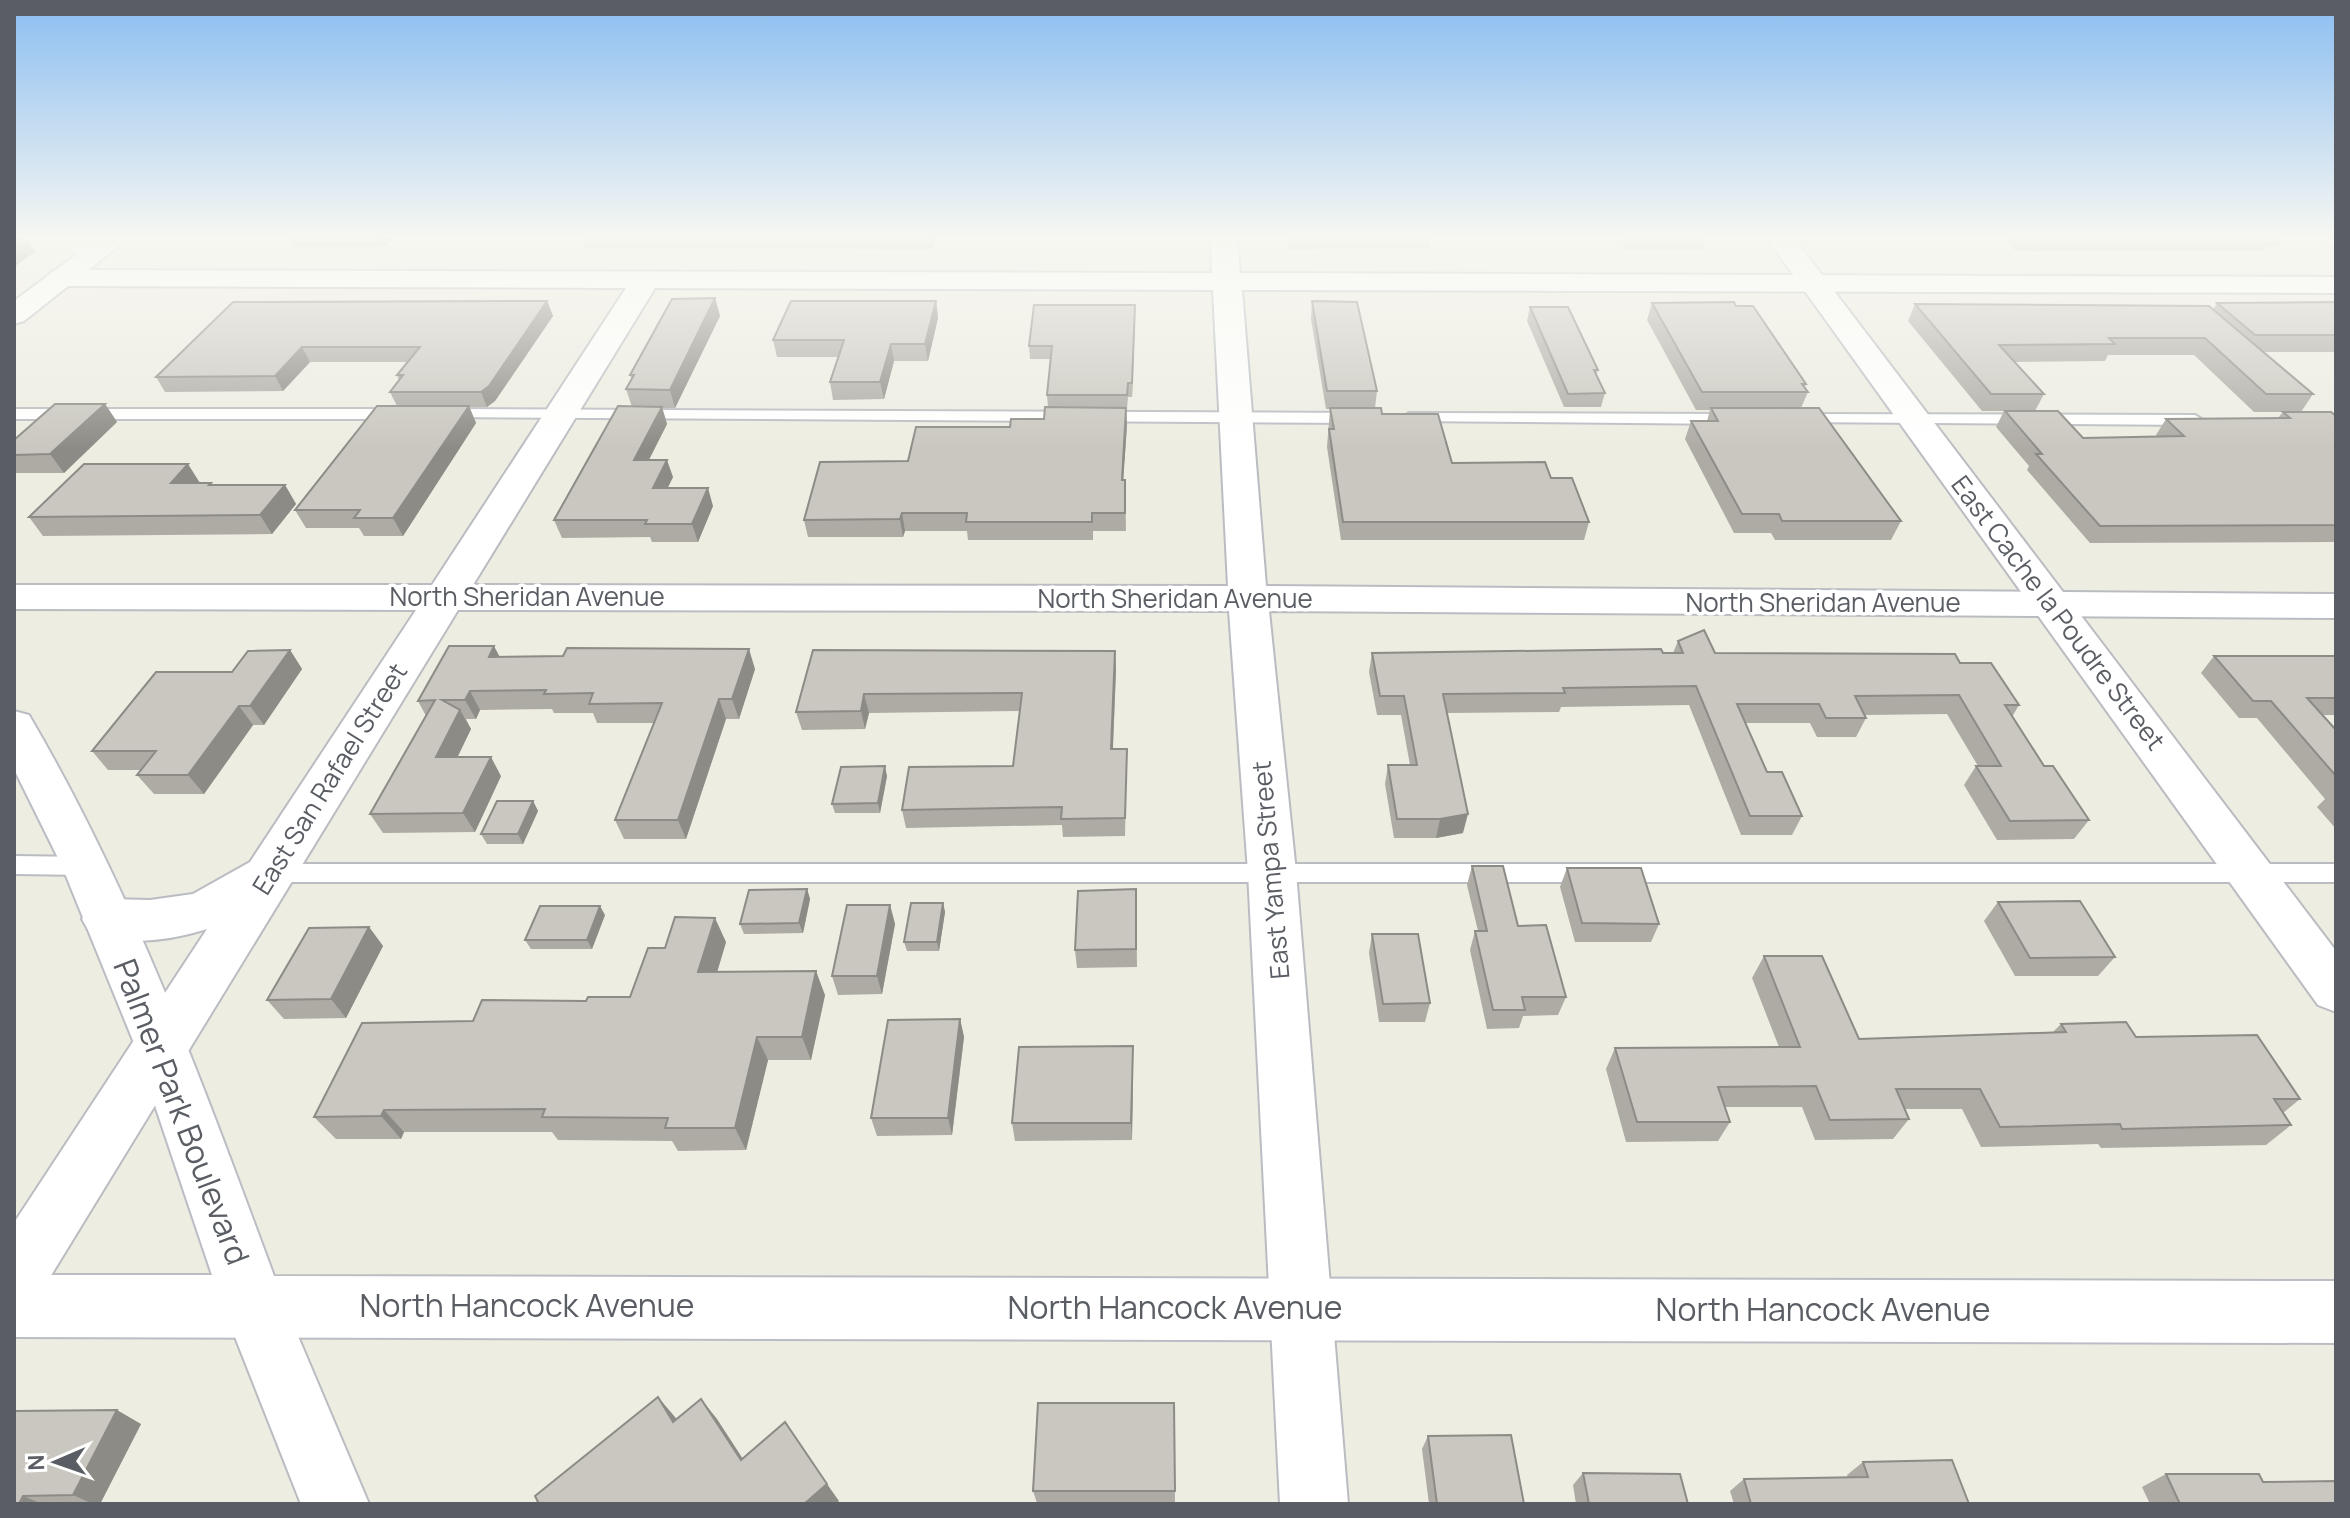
<svg xmlns="http://www.w3.org/2000/svg" width="2350" height="1518" font-family="Manrope,sans-serif">
  <rect width="100%" height="100%" fill="#eeede2"/>
  <g fill="none" stroke-linecap="round" stroke-linejoin="round">
    <!-- service casing -->
    <g stroke="#babcc2" stroke-width="4">
      <g id="service">
        <path d="M56,237h15l31,17c-14,9 -36,-6 -46,-17z"/>
        <polygon points="14,409 399,409 407,414 399,419 14,419"/>
        <polygon points="445,409 1359,413 1367,418 1359,423 439,417 437,414"/>
        <polygon points="1409,413 1735,414 1743,419 1735,424 1403,421 1401,418"/>
        <polygon points="1797,414 2195,415 2203,420 2195,425 1791,422 1791,416"/>
        <polygon points="14,856 86,857 94,859 98,866 94,873 86,875 14,874"/>
        <polygon points="270,864 2336,864 2336,882 270,882 262,880 258,873 262,866"/>
      </g>
    </g>
    <!-- minor casing -->
    <g stroke="#babcc2" stroke-width="4">
      <g id="minor">
        <path d="M1211,237h26l3,36 1096,4v16l-1094,-3 24,296 1070,8v24l-1067,-7 27,261 52,632h-68l-32,-632 -19,-261 -771,-1 -422,690 -22,9v-86l193,-294c-38,12 -80,17 -117,4l-8,-14 8,-14 17,-6 43,1 43,-6 57,-32 166,-252 -402,-1v-24h418l194,-297 -565,-2 -10,-2 -4,-6 4,-6 10,-2 1151,3zM655,288l558,2 15,296 -755,-1z"/>
        <polygon points="2320,237 2336,237 2336,247 2327,245"/>
        <polygon points="253,1273 275,1282 369,1504 301,1504 222,1304 231,1282"/>
      </g>
    </g>
    <!-- tertiary casing -->
    <g stroke="#babcc2" stroke-width="4">
      <polygon id="tertiary" points="1766,237 1793,237 2336,951 2336,1012 2318,1005"/>
    </g>
    <!-- secondary casing -->
    <g stroke="#bbbdc4" stroke-width="4">
      <g id="secondary">
        <polygon points="100,237 130,237 24,321 14,324 14,301"/>
        <path d="M14,711l15,4c104,177 174,369 245,561l2062,5v62l-2322,-6v-62h198l-78,-232 -72,-177 -48,-97z"/>
      </g>
    </g>
    <!-- service -->
    <use href="#service" fill="#fff" fill-rule="evenodd"/>
    <!-- minor -->
    <use href="#minor" fill="#fff" fill-rule="evenodd"/>
    <!-- tertiary -->
    <use href="#tertiary" fill="#fff" fill-rule="evenodd"/>
    <!-- secondary -->
    <use href="#secondary" fill="#fff" fill-rule="evenodd"/>
  </g>
  <!-- wall -->
  <g fill="#adaba4" fill-rule="evenodd">
    <polygon points="288,237 395,237 385,247 293,247"/>
    <polygon points="582,237 935,237 932,249 586,248"/>
    <polygon points="1286,237 1430,237 1429,248 1288,249"/>
    <polygon points="1618,237 1706,237 1703,250 1626,250"/>
    <polygon points="2002,237 2284,237 2278,247 2265,247 2263,251 2016,251"/>
    <polygon points="715,298 720,316 675,408 662,408 667,424 649,460 673,477 667,488 713,506 698,542 652,542 650,537 562,538 554,520 632,407 626,389 632,380 630,375"/>
    <polygon points="547,301 553,316 495,401 487,407 469,407 476,423 403,536 364,536 359,528 306,528 295,510 397,406 390,392 399,380 397,375 407,362 310,362 283,391 165,392 156,377 233,302"/>
    <polygon points="936,301 938,318 928,361 894,361 884,399 833,400 830,382 839,357 777,357 773,340"/>
    <polygon points="1312,301 1377,391 1375,408 1382,414 1452,463 1551,478 1589,522 1584,540 1341,540 1327,447 1330,409 1326,409 1311,319"/>
    <path d="M2336,302v50h-73l50,42 -12,18 35,4v126l-246,1 -63,-73 2,-4 -33,-39 8,-16h-22l-74,-90 7,-17 298,6 4,-7zM2108,355h86l60,57h29l-5,6 -112,1 -10,16 2,2 -75,1 -48,-27 9,-17 -29,-32 90,-1z"/>
    <polygon points="1652,303 1806,384 1804,388 1808,392 1801,408 1901,521 1891,540 1775,540 1771,533 1734,533 1685,439 1691,421 1707,421 1710,410 1696,410 1647,320"/>
    <polygon points="1530,307 1598,370 1596,375 1605,393 1601,407 1564,407 1527,321"/>
    <polygon points="1135,318 1132,397 1128,397 1127,409 1126,409 1127,425 1123,480 1125,480 1126,531 1093,531 1093,540 968,540 967,531 905,531 903,537 808,537 804,520 908,461 1010,427 1044,419 1048,407 1047,395 1050,359 1030,359 1029,346"/>
    <polygon points="105,404 117,422 64,473 14,473 14,440"/>
    <polygon points="200,483 211,483 212,485 285,485 296,504 272,534 43,536 29,517"/>
    <polygon points="1678,641 1715,653 1960,663 2019,705 2012,717 2044,766 2089,820 2074,839 1997,840 1964,785 1976,766 1978,766 1947,714 1865,715 1866,718 1856,737 1817,737 1810,723 1745,723 1767,772 1802,816 1792,835 1741,835 1689,705 1561,707 1559,712 1447,713 1463,833 1436,838 1394,838 1385,784 1388,765 1410,765 1401,715 1377,715 1369,672 1372,653 1673,653"/>
    <polygon points="290,650 302,669 264,725 253,725 204,794 154,794 137,775 141,770 108,770 92,751"/>
    <polygon points="813,650 1115,651 1116,669 1113,749 1127,749 1125,836 1063,837 1062,825 906,828 902,810 1013,766 1020,711 869,713 865,729 802,730 796,712"/>
    <polygon points="2214,656 2336,656 2336,715 2323,715 2336,730 2336,829 2317,807 2325,799 2257,718 2239,718 2201,673"/>
    <polygon points="499,657 755,669 739,719 726,719 686,839 624,839 615,820 654,723 597,723 593,713 554,713 552,709 480,710 476,719 466,719 471,729 457,757 501,776 475,832 383,833 370,814 426,716 418,701"/>
    <polygon points="887,776 880,813 835,813 832,804"/>
    <polygon points="533,801 538,811 523,844 487,844 481,834"/>
    <polygon points="1472,866 1518,926 1566,997 1558,1015 1523,1016 1519,1028 1487,1029 1470,950 1475,931 1478,931 1467,885"/>
    <polygon points="1567,868 1659,924 1651,942 1575,942 1560,887"/>
    <polygon points="807,889 810,899 803,933 744,934 740,924"/>
    <polygon points="1136,889 1137,967 1077,968 1075,950"/>
    <polygon points="1998,902 2115,957 2098,976 2015,976 1984,921"/>
    <polygon points="943,903 945,912 939,951 907,951 904,942"/>
    <polygon points="890,905 895,924 882,994 838,995 832,976"/>
    <polygon points="605,915 592,949 531,949 525,940"/>
    <polygon points="369,927 383,946 346,1018 284,1019 267,1000"/>
    <polygon points="1372,934 1430,1003 1425,1022 1379,1022 1369,953"/>
    <polygon points="726,942 717,972 825,995 811,1060 768,1060 746,1150 678,1151 672,1141 558,1140 552,1132 404,1132 401,1139 336,1139 314,1117 473,1021 586,1001 630,997 665,948"/>
    <polygon points="1764,956 1859,1039 2053,1032 2061,1024 2136,1037 2300,1099 2283,1113 2291,1125 2266,1145 2101,1148 2098,1144 1981,1147 1962,1109 1905,1109 1909,1119 1893,1139 1815,1140 1802,1107 1725,1107 1730,1122 1718,1141 1626,1142 1606,1069 1615,1048 1779,1047 1752,978"/>
    <polygon points="960,1019 964,1037 952,1135 877,1136 871,1118"/>
    <polygon points="1133,1064 1132,1140 1015,1141 1012,1123"/>
    <polygon points="1174,1403 1175,1503 1037,1503 1033,1491"/>
    <polygon points="14,1411 141,1424 100,1504 14,1504"/>
    <polygon points="1428,1436 1524,1504 1429,1504 1422,1449"/>
    <polygon points="1863,1462 1969,1504 1734,1504 1730,1491 1744,1479 1848,1478 1847,1475"/>
    <polygon points="1583,1473 1688,1504 1576,1504 1573,1485"/>
    <polygon points="2166,1474 2263,1482 2336,1504 2150,1504 2142,1487"/>
  </g>
  <!-- shaded-wall -->
  <g fill="#8d8b86">
    <polygon points="14,237 25,237 35,252 14,267"/>
    <polygon points="380,237 395,237 385,247"/>
    <polygon points="930,237 935,237 932,249"/>
    <polygon points="715,298 720,316 675,408 670,390"/>
    <polygon points="547,301 553,316 495,401 487,407 481,392"/>
    <polygon points="936,301 938,318 928,361 925,344"/>
    <polygon points="1135,305 1135,318 1132,397 1132,383"/>
    <polygon points="891,344 894,361 884,399 880,382"/>
    <polygon points="302,347 310,362 283,391 275,376"/>
    <polygon points="105,404 117,422 64,473 50,454"/>
    <polygon points="469,406 476,423 403,536 393,518"/>
    <polygon points="662,407 667,424 640,477 634,460"/>
    <polygon points="1126,408 1127,425 1122,498 1122,480"/>
    <polygon points="667,460 673,477 659,506 653,488"/>
    <polygon points="188,464 200,483 171,483"/>
    <polygon points="285,485 296,504 272,534 260,515"/>
    <polygon points="708,488 713,506 698,542 692,524"/>
    <polygon points="902,513 905,531 903,537 900,519"/>
    <polygon points="494,646 504,665 489,657"/>
    <polygon points="749,649 755,669 739,719 732,699"/>
    <polygon points="290,650 302,669 264,725 250,706"/>
    <polygon points="1115,651 1116,669 1112,767 1111,749"/>
    <polygon points="470,691 480,710 476,719 465,700"/>
    <polygon points="864,694 869,713 865,729 861,711"/>
    <polygon points="719,699 726,719 686,839 678,820"/>
    <polygon points="239,706 253,725 204,794 188,775"/>
    <polygon points="460,710 471,729 448,777 436,757"/>
    <polygon points="491,757 501,776 475,832 463,813"/>
    <polygon points="885,766 887,776 880,813 878,803"/>
    <polygon points="533,801 538,811 523,844 518,834"/>
    <polygon points="1468,814 1463,833 1436,838 1440,819"/>
    <polygon points="807,889 810,899 803,933 799,923"/>
    <polygon points="943,903 945,912 939,951 937,942"/>
    <polygon points="890,905 895,924 882,994 877,976"/>
    <polygon points="600,906 605,915 592,949 587,940"/>
    <polygon points="715,918 726,942 710,996 698,972"/>
    <polygon points="369,927 383,946 346,1018 331,999"/>
    <polygon points="816,971 825,995 811,1060 802,1037"/>
    <polygon points="960,1019 964,1037 952,1135 948,1118"/>
    <polygon points="757,1037 768,1060 746,1150 735,1128"/>
    <polygon points="1133,1046 1133,1064 1132,1140 1131,1123"/>
    <polygon points="384,1110 404,1132 401,1139 381,1116"/>
    <polygon points="658,1397 675,1417 690,1441 673,1422"/>
    <polygon points="701,1399 717,1419 756,1479 741,1460"/>
    <polygon points="117,1410 141,1424 100,1504 93,1504 73,1495"/>
    <polygon points="827,1484 839,1501 836,1504 804,1504"/>
    <polygon points="23,1496 42,1504 19,1504"/>
  </g>
  <!-- building -->
  <g fill="#c9c7bf" stroke="#8d8b86" stroke-width="2">
    <polygon points="2021,237 2270,237 2271,238 2022,238"/>
    <polygon points="715,298 670,390 626,389 634,375 630,375 672,299"/>
    <polygon points="547,301 489,386 481,392 390,392 403,375 397,375 420,347 302,347 275,376 156,377 233,302"/>
    <polygon points="791,301 936,301 925,344 891,344 880,382 830,382 844,340 773,340"/>
    <polygon points="1312,301 1357,302 1377,391 1327,391"/>
    <polygon points="1734,302 1736,306 1753,306 1806,384 1802,384 1808,392 1702,392 1652,303"/>
    <polygon points="2336,302 2336,335 2255,335 2217,303"/>
    <polygon points="1915,304 2209,306 2313,394 2266,394 2205,338 2109,338 2115,344 1999,345 2044,394 1991,394"/>
    <polygon points="1034,305 1135,305 1132,383 1128,383 1127,395 1047,395 1052,346 1029,346"/>
    <polygon points="1530,307 1568,307 1598,370 1594,370 1605,393 1568,394"/>
    <polygon points="55,404 105,404 50,454 14,455 14,440"/>
    <polygon points="377,406 469,406 393,518 354,518 360,510 295,510"/>
    <polygon points="618,406 662,407 634,460 667,460 653,488 708,488 692,524 645,524 647,520 554,520"/>
    <polygon points="1045,407 1126,408 1122,480 1125,480 1125,513 1092,513 1092,522 966,522 967,513 902,513 900,519 804,520 820,462 908,461 916,427 1010,427 1011,419 1044,419"/>
    <polygon points="1330,408 1381,408 1382,414 1438,414 1452,463 1545,462 1551,478 1572,478 1589,522 1343,522 1329,429 1334,429"/>
    <polygon points="1711,408 1819,408 1901,521 1782,521 1779,514 1742,514 1691,421 1718,421"/>
    <polygon points="2005,411 2058,411 2083,438 2184,436 2166,419 2290,418 2283,412 2331,412 2336,416 2336,525 2100,526 2036,454 2042,454"/>
    <polygon points="84,464 188,464 171,483 211,483 209,485 285,485 260,515 29,517"/>
    <polygon points="1704,630 1715,653 1955,654 1960,663 1991,663 2019,705 2005,705 2044,766 2053,766 2089,820 2010,821 1976,766 2001,766 1959,695 1855,696 1866,718 1826,718 1819,704 1737,704 1767,772 1782,772 1802,816 1750,816 1696,686 1563,688 1565,693 1443,694 1468,814 1440,819 1397,819 1388,765 1417,765 1404,696 1380,696 1372,653 1661,649 1663,653 1683,653 1678,641"/>
    <polygon points="449,646 494,646 489,657 563,656 567,648 749,649 732,699 719,699 678,820 615,820 662,703 589,704 593,693 544,694 546,690 470,691 465,700 442,700 460,710 436,757 491,757 463,813 370,814 435,700 418,701"/>
    <polygon points="290,650 250,706 239,706 188,775 137,775 156,751 92,751 156,672 232,672 248,651"/>
    <polygon points="813,650 1115,651 1111,749 1127,749 1125,818 1061,819 1062,807 902,810 909,767 1013,766 1022,693 864,694 861,711 796,712"/>
    <polygon points="2214,656 2336,656 2336,698 2307,698 2336,730 2336,776 2271,701 2253,701"/>
    <polygon points="885,766 878,803 832,804 841,767"/>
    <polygon points="497,801 533,801 518,834 481,834"/>
    <polygon points="1472,866 1503,866 1518,926 1546,925 1566,997 1522,997 1525,1010 1493,1010 1475,931 1487,931"/>
    <polygon points="1567,868 1641,868 1659,924 1582,923"/>
    <polygon points="807,889 799,923 740,924 749,890"/>
    <polygon points="1136,889 1136,949 1075,950 1078,891"/>
    <polygon points="2080,901 2115,957 2030,958 1998,902"/>
    <polygon points="911,903 943,903 937,942 904,942"/>
    <polygon points="847,905 890,905 877,976 832,976"/>
    <polygon points="540,906 600,906 587,940 525,940"/>
    <polygon points="675,917 715,918 698,972 816,971 802,1037 757,1037 735,1128 665,1128 668,1118 542,1117 545,1109 384,1110 381,1116 314,1117 362,1023 473,1021 482,1000 586,1001 588,997 630,997 648,948 665,948"/>
    <polygon points="369,927 331,999 267,1000 309,928"/>
    <polygon points="1372,934 1418,934 1430,1003 1383,1004"/>
    <polygon points="1764,956 1822,956 1859,1039 2066,1032 2061,1024 2126,1022 2136,1037 2257,1035 2300,1099 2274,1099 2291,1125 2122,1129 2120,1124 2000,1127 1980,1089 1896,1089 1909,1119 1830,1120 1816,1086 1718,1087 1730,1122 1637,1122 1615,1048 1800,1047"/>
    <polygon points="960,1019 948,1118 871,1118 888,1020"/>
    <polygon points="1133,1046 1131,1123 1012,1123 1019,1047"/>
    <polygon points="658,1397 673,1422 701,1399 741,1460 785,1422 827,1484 804,1504 539,1504 535,1496"/>
    <polygon points="1038,1403 1174,1403 1175,1491 1033,1491"/>
    <polygon points="117,1410 73,1495 23,1496 19,1504 14,1504 14,1411"/>
    <polygon points="1511,1435 1524,1504 1437,1504 1428,1436"/>
    <polygon points="1952,1460 1969,1504 1751,1504 1744,1479 1868,1477 1863,1462"/>
    <polygon points="1583,1473 1680,1474 1688,1504 1589,1504"/>
    <polygon points="2166,1474 2259,1474 2263,1482 2336,1481 2336,1504 2180,1504"/>
  </g>
  <!-- sky -->
  <linearGradient id="sky" x2="0" y2="1"><stop stop-color="#8bbef1"/><stop offset="0.53" stop-color="#f7f7f2"/><stop offset="1" stop-color="#f7f7f2" stop-opacity="0"/></linearGradient>
  <rect width="2350" height="449" fill="url(#sky)"/>
  <g text-anchor="middle" stroke-width="7" stroke-linejoin="round" paint-order="stroke">
    <!-- street labels -->
    <g font-size="26" fill="#5a5e64" stroke="#fff">
      <text x="527" y="606">North Sheridan Avenue</text>
      <text x="1175" y="608">North Sheridan Avenue</text>
      <text x="1823" y="612">North Sheridan Avenue</text>
      <text transform="translate(2058 613) rotate(53)" y="9">East Cache la Poudre Street</text>
      <text transform="translate(330 779) rotate(-58)" y="9">East San Rafael Street</text>
      <text transform="translate(1271 870) rotate(-95)" y="9">East Yampa Street</text>
    </g>
    <!-- near-street labels -->
    <g font-size="32" fill="#5a5e64" stroke="#fff">
      <text transform="translate(181 1112) rotate(69)" y="11">Palmer Park Boulevard</text>
      <text x="527" y="1317">North Hancock Avenue</text>
      <text x="1175" y="1319">North Hancock Avenue</text>
      <text x="1823" y="1321">North Hancock Avenue</text>
    </g>
  </g>
  <!-- border -->
  <rect width="2350" height="1518" fill="none" stroke="#5a5e64" stroke-width="32"/>
  <!-- north arrow -->
  <g transform="translate(56 1462) rotate(268)" stroke="#ffffff" stroke-width="6" paint-order="stroke">
  <path d="M0-6L14 30L0 20L-14 30Z" fill="#5a5e64"/>
  <text y="-12" font-size="22" font-weight="bold" text-anchor="middle" fill="#5a5e64">N</text>
  </g>
</svg>
